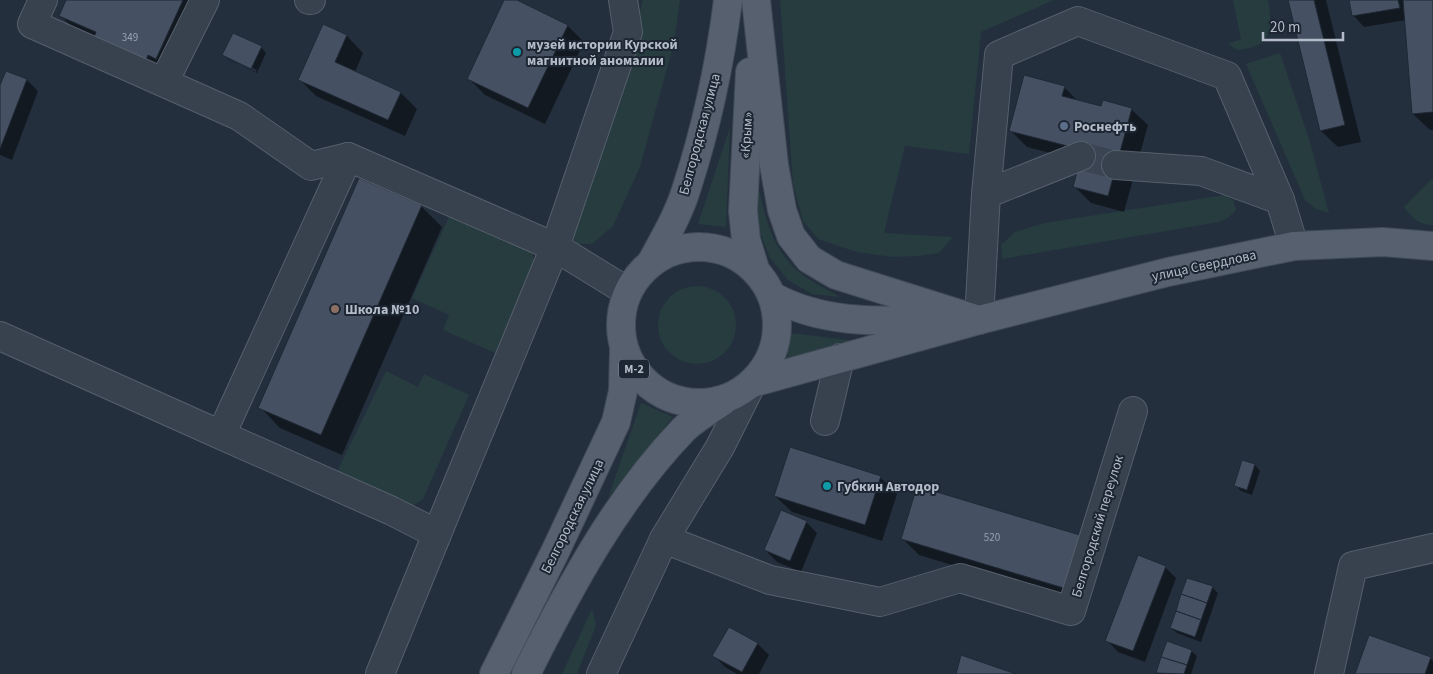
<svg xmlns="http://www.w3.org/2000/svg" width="1433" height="674" font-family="'Source Sans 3',sans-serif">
  <rect width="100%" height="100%" fill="#242f3e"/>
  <!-- green -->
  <g fill="#263c3f">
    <polygon points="643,0 680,0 674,43 640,167 613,226 592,244 576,244 569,229 604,146"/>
    <polygon points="780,0 1054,0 981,32 969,154 905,146 884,233 953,237 939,253 918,256 892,257 857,252 818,239 803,221 793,184"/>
    <path d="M1233,0h35c5,30 5,47 -31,50l-9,-6 13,-5z"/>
    <polygon points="1280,53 1309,139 1329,213 1316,209 1305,200 1246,64"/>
    <polygon points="730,127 726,227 698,224"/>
    <path d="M757,178c7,35 14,74 46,97 11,8 25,15 37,22l-28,-3 -24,-14 -18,-22 -12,-31z"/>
    <path d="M1433,178v47c-14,0 -21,-7 -29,-18z"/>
    <polygon points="1225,195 1233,200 1236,210 1229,217 1219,222 1002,259 1001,245 1015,232 1044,223"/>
    <polygon points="452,210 530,245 534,260 495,353 443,330 449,315 412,298"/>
    <circle cx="697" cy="325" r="39"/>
    <polygon points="791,333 864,342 787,359"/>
    <polygon points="386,371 418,387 424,374 469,395 423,499 408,509 335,476"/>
    <polygon points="641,403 673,417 608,498"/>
    <polygon points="592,609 596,625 577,674 562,674"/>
  </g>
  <!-- shadow -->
  <g fill="#0007" fill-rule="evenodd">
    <polygon points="67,0 212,0 177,79 81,36 60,15"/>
    <polygon points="506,0 514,0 568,26 584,42 545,124 485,95 468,78"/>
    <polygon points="1289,0 1326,0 1361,142 1338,147 1321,131"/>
    <polygon points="1350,0 1433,0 1433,130 1430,130 1413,114 1406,20 1364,27 1353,15"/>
    <polygon points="324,26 347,36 363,53 355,72 401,93 417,109 405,136 316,96 299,79"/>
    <path d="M261,47l5,6 -9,20 -28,-13 -5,-5zM228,57l29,13 -1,2 -28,-12z"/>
    <polygon points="6,72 27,80 38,91 12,160 0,155 0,88"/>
    <polygon points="1064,87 1078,101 1102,107 1131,109 1148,125 1124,212 1091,203 1074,186 1081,161 1027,147 1011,131"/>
    <polygon points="421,206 442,227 342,455 280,428 260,407"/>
    <polygon points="1243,462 1255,465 1260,471 1252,495 1241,491 1235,485"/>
    <polygon points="880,477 897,494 882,541 792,512 775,496"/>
    <polygon points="806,522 817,533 801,572 777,562 765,550"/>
    <polygon points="1082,537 1084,605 919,555 903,539"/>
    <polygon points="1165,567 1176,578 1145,662 1118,652 1107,640"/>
    <polygon points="1212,587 1218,593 1201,642 1177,633 1171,628"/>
    <polygon points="729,628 758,644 769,655 759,674 737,674 725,667 714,656"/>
    <polygon points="1167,643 1191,651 1197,656 1191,674 1157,674"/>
    <polygon points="1430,658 1433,661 1433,674 1356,674"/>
  </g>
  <!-- building -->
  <g fill="#455162" stroke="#1f2835">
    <polygon points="66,0 183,0 156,59 148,55 144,65 92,43 96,32 59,16"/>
    <polygon points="504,0 517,0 568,25 528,108 467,79"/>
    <polygon points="1288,0 1314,0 1345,125 1320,131"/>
    <polygon points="1349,0 1398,0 1400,8 1352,16"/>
    <polygon points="1403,0 1433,0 1433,112 1412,114"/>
    <polygon points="323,24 347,35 335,62 401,92 388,120 298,80"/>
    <polygon points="233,33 262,46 251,69 222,55"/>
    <polygon points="6,71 27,79 0,149 0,85"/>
    <polygon points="1024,75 1065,86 1062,96 1101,106 1103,100 1132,108 1108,196 1073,187 1083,150 1009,131"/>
    <polygon points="359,178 422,205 321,435 258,408"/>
    <polygon points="790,447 881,476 865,525 774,496"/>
    <polygon points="1242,460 1255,464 1247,490 1234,486"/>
    <polygon points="917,486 1083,536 1067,589 901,539"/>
    <polygon points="781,510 807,521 790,561 764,550"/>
    <polygon points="1138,555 1166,566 1133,651 1105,641"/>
    <polygon points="1187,578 1213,586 1207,603 1181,594"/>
    <polygon points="1181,594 1207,603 1201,620 1176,611"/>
    <polygon points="1176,611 1201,620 1195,637 1170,628"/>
    <polygon points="729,627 758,643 742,672 712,656"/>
    <polygon points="1369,635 1431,657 1425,674 1355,674"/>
    <polygon points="1167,641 1192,650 1187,665 1161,657"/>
    <polygon points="961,655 1016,674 956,674"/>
    <polygon points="1161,657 1187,665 1184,674 1156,673"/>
  </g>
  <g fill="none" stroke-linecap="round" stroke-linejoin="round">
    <!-- minor-tunnel -->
    <polyline stroke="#3a4453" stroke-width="28" stroke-dasharray="28 14" stroke-linecap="butt" points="1081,156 1116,165"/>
    <!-- minor casing -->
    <g stroke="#565f6c" stroke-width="30">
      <g id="minor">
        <polyline points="43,0 32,24 239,116 311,166 348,157"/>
        <polyline points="309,0 311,0"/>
        <polyline points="623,0 628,32 555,247 628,292"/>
        <polyline points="164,82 205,0"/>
        <polyline points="1116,165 1201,171 1280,200"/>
        <polyline points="986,194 1081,156"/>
        <polyline points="979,320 986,194 999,55 1078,21 1227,76 1280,200 1294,246"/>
        <polyline points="0,336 221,435 348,157 555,247 437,534 392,511 221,435"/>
        <polyline points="825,421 840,358"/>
        <polyline points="664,539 720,447 752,383"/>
        <polyline points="380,674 437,534"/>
        <polyline points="601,674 664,539 770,580 880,602 960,578 1071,611 1133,411"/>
        <polyline points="1329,674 1353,566 1433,548"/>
      </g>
    </g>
    <!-- major casing -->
    <g stroke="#414a57" stroke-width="30">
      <g id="major">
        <polyline points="756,0 774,165 782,210 791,236 809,259 836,275 979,320"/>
        <polyline points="750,72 743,211 746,240 755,269"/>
        <circle cx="699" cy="325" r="78"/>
        <path d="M651,263c13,-24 27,-47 35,-73 20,-61 34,-126 42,-190"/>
        <path d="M772,296c52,29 110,25 168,24"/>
        <polyline points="752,383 979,320 1168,272 1294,246 1383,242 1433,246"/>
        <polyline points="494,674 555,552 616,422 623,391 624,350"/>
        <path d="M526,674c43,-86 90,-174 157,-244 11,-11 27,-20 40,-29"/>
      </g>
    </g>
    <!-- minor -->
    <use href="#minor" stroke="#38414e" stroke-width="28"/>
    <!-- major -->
    <use href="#major" stroke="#56606e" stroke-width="28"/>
  </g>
  <!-- markers -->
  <g fill="#0f9aa8" stroke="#1d2633" stroke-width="2">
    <circle cx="517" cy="52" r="5"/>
    <circle cx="827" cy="486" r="5"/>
  </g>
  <circle fill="#5c6f8a" stroke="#1d2633" stroke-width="2" cx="1064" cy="126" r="5"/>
  <circle fill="#8d6e63" stroke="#1d2633" stroke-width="2" cx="335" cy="309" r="5"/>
  <g text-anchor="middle" stroke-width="4" stroke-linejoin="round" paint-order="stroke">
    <!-- number labels -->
    <g font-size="11" fill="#98a1af">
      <text x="130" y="41">349</text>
      <text x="992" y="541">520</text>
    </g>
    <!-- shield labels -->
    <rect fill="#1d2633" stroke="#878f9c" stroke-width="1" x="619" y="359.5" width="30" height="19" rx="4"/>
    <g font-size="12" font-weight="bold" fill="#b4bcc9">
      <text x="634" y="373">М-2</text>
    </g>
    <!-- poi labels -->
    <g font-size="14" font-weight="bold" fill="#b4bcc9" stroke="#1d2633" text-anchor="start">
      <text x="527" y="49">музей истории Курской<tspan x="527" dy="16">магнитной аномалии</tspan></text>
      <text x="1074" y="131">Роснефть</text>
      <text x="345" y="314">Школа №10</text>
      <text x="837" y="491">Губкин Автодор</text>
    </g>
    <!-- street labels -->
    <g font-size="14" fill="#b4bcc9" stroke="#1d2633">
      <text transform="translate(699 134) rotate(-75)" y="5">Белгородская улица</text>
      <text transform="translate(746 135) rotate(-86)" y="5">«Крым»</text>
      <text transform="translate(1204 265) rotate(-12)" y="5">улица Свердлова</text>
      <text transform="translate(572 516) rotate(-64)" y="5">Белгородская улица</text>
      <text transform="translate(1097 526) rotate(-73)" y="5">Белгородский переулок</text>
    </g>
  </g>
  <!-- scale -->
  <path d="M1263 32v8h80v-8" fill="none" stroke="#b4bcc9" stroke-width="2.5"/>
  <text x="1270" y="32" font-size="15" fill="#b4bcc9" stroke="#1d2633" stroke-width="4" paint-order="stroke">20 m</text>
</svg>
